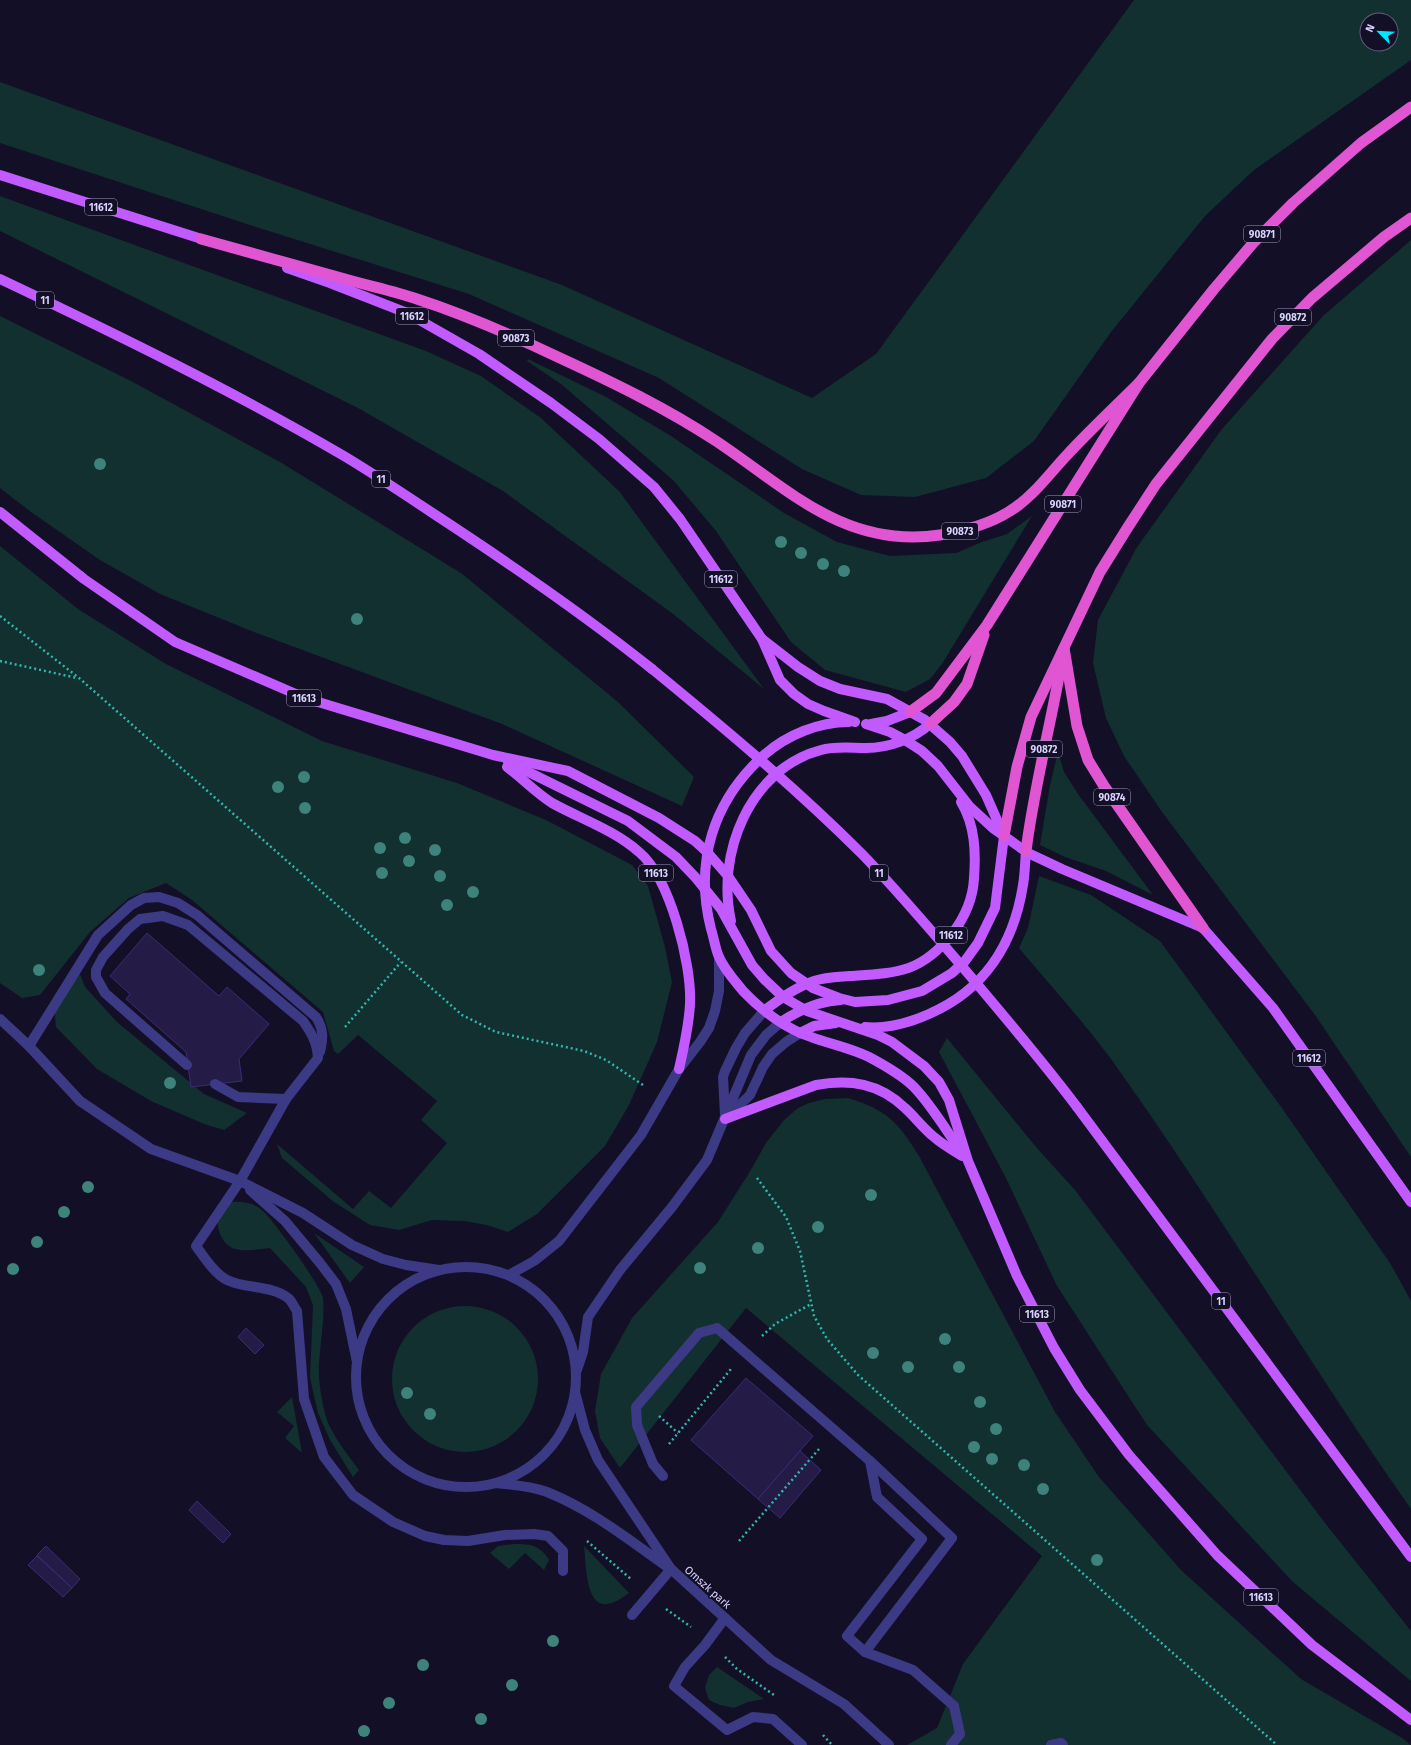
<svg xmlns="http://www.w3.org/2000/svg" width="1411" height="1745" font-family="'Fira Sans',sans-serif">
  <rect width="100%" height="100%" fill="#130f26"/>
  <!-- green -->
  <g fill="#12302f" fill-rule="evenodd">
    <path d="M1134,0h277v60l-157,110 -49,46 -94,116 -77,109 -48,37 -71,19 -54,-2 -59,-26 -143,-91 -190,-84 -213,-67 -256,-84v-61l562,203 250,113 64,-44zM1367,20h24v24h-24z"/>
    <polygon points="0,196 426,351 481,376 541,418 619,491 764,689 672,613 503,491 358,408 0,231"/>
    <polygon points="1411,240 1411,1157 1315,1015 1162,812 1124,756 1106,718 1093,663 1098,620 1137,547 1222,429 1323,316"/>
    <polygon points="0,316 131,381 280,462 461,573 618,702 694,777 682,806 502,724 254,632 160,594 100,560 31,512 0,488"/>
    <polygon points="528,359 606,397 671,436 784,513 837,542 890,556 956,553 982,542 1007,534 1032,516 942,664 930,679 906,692 825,670 791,642 716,531 673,480 561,384 527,361"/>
    <polygon points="0,546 78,609 166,664 322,741 457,783 546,820 632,865 648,886 665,947 672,982 657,1042 629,1105 605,1146 537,1214 508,1232 487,1225 464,1221 432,1220 399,1230 370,1225 334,1202 282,1158 277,1144 353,1209 369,1191 391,1208 447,1143 421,1120 437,1101 358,1035 338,1054 334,1051 323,1012 192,900 166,883 129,898 90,932 40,995 22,998 0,983"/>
    <polygon points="1058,752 1064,772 1078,794 1153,895 1106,871 1065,857 1040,845 1050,785"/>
    <path d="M1039,876l52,19 69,46 119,163 111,159 21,38v208c-104,-148 -195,-303 -300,-450 -28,-38 -62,-75 -92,-111l9,-20z"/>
    <polygon points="80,974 85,987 117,1022 204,1094 247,1113 224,1130 204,1124 151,1101 97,1069 56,1027 54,1005"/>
    <polygon points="947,1038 1036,1147 1075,1190 1325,1523 1411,1631 1411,1681 1293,1582 1147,1425 1057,1286 1006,1178 939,1052"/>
    <path d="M848,1098c39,12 50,24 71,58l136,256 44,65 82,93 120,109 101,59 9,7h-504l30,-17 26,-64 79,-108 -296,-248 -126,160 -20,-30 -5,-27 6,-37 31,-56 86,-96 31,-49 17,-30 18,-23 14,-12 11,-5 16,-4z"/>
    <path d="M232,1202c11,-1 23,1 31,9 11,10 58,75 60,87 2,22 -3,45 -4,67 -1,16 4,48 11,62 8,16 19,29 29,43l-6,7 -23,-37 -12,-27 -8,-35 3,-73 -7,-18 -36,-39c-11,1 -24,4 -35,1 -15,-4 -24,-30 -11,-42 2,-2 6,-3 8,-5z"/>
    <polygon points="314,1233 364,1267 350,1283"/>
    <circle cx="465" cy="1379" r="73"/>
    <polygon points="292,1397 302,1453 285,1438 294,1426 277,1412"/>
    <path d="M515,1544c16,0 25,1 34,16l-5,10 -19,-17 -16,16 -19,-16 8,-7z"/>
    <path d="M584,1546l45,47c-43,34 -42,-17 -45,-47z"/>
    <polygon points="717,1667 764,1699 748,1702 734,1708 720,1705 709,1700 705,1688 709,1675"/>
  </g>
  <!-- building -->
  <g fill="#241b47" stroke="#3b2d73">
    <polygon points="147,933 219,996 227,987 269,1024 239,1059 242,1081 191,1087 186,1052 126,999 130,994 110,976"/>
    <polygon points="246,1328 264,1345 255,1354 238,1337"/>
    <polygon points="746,1378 813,1436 758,1499 691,1440"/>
    <polygon points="800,1451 821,1470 780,1518 758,1499"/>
    <polygon points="197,1501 231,1534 223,1543 189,1510"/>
    <polygon points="46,1546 80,1579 72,1588 37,1555"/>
    <polygon points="37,1556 72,1588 63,1597 28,1565"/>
  </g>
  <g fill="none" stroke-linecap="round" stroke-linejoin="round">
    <!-- path -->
    <g stroke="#2fb8b0" stroke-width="2.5" stroke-dasharray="2 3" stroke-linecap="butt">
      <polyline points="0,616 79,678 462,1015 496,1032 584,1051 606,1060 643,1085"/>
      <polyline points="0,661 77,678"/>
      <polyline points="345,1027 401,962"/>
      <polyline points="757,1178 786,1217 800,1251 814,1316 827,1339 858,1375 1277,1745"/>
      <polyline points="762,1336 775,1324 811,1304"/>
      <polyline points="659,1416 678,1433"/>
      <polyline points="669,1444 731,1369"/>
      <polyline points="587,1541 632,1580"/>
      <polyline points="739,1541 819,1449"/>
      <polyline points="666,1609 691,1627"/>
      <polyline points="725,1657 737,1669 774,1695"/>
      <polyline points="823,1735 832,1745"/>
    </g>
    <!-- service -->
    <g stroke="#3d3a85" stroke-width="10">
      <polyline points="0,1019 29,1046 80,1101 151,1149 240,1181 303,1213 352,1245 383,1259 406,1265 439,1270"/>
      <path d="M29,1046l69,-111 33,-30 13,-7 15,-1 19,6 19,12 119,102c8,12 7,22 4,35"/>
      <path d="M187,1065l-82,-72 -9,-16v-7l7,-13 25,-28 12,-10 23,-3 25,9 115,96c9,13 14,21 15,37l-32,41 -46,82 -44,65c8,11 18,27 31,34 19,9 44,5 61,18 4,3 6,9 9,13l7,88 20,58 29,38 40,27 32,14 19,4 24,1 37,-6 29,-1 14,2 15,15v20"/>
      <polyline points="215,1084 238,1097 286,1099"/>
      <polyline points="250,1190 285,1221 320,1263 336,1284 346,1309 357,1362"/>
      <polyline points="575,1392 585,1430 598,1460 671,1569 771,1660 844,1704 889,1745"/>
      <polyline points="870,1461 877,1497 922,1539 847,1636 865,1652 913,1670 954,1706 960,1734 951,1745"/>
      <polyline points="663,1476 653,1464 637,1425 636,1407 699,1333 717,1328 870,1461 952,1538 865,1652"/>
      <path d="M496,1483c17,2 35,3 51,9 43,17 81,47 119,74"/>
      <polyline points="632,1615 671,1569"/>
      <polyline points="725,1618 705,1645 685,1667 674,1686 727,1730 753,1717 773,1719 802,1745"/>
      <polyline points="1051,1745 1061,1743 1063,1745"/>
    </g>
    <!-- minor -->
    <g stroke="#3d3a85" stroke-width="10">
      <polyline points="725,1115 723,1077 725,1071 736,1048 745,1033 765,1010"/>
      <polyline points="728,1116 750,1095 763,1067 772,1054 786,1042 800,1033"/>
      <circle cx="466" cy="1377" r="110"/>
      <polyline points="509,1275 534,1261 559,1241 641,1135 679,1069 700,1042 709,1028 715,1011 719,991 719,957"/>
      <polyline points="577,1370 583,1352 588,1317 620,1270 672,1207 707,1160 751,1055 766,1035 781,1022"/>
    </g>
    <!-- primary -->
    <g stroke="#c25bff" stroke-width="10">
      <polyline points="0,175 208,241"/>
      <polyline points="287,268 330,283 407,313 479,354 551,403 599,439 654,487 680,519 762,639 780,680 794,694 808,704 824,711 855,722"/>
      <path d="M0,279c116,55 233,112 344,177 30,18 60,38 90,58 75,49 148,99 218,155"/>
      <polyline points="0,512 84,579 175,642 305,698 493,755 568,771 659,818 695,841 707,852 728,876 751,910 771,951 791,973 813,988 839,998 855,1002 888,1000 922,991 952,973 965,961 978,943 995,908 1004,836 986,795 962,756 950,742 925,720 887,699 840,689 820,681 798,667 762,639"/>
      <path d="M849,722c-31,0 -62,13 -85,33 -51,46 -70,107 -53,174 3,9 4,19 8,28 5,12 16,24 24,34 18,19 43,38 68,46 19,7 40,11 58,20 15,8 33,18 45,30 19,20 33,45 49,67"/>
      <polyline points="866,724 890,732 905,740 922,751 938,766 970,807 994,829 1028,853 1062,869 1203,928 1273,1008 1411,1202"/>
      <polyline points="871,724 887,721 910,712"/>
      <polyline points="508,762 628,821 676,857 696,878 721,909 752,965 764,979 783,997 807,1011 878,1035 892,1042 924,1066 939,1082 949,1100 968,1161 1017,1276 1054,1348 1080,1390 1129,1455 1217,1555 1312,1645 1411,1720"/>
      <path d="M507,767c15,11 29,26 45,36 29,16 62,27 87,49 31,26 53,112 51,152 -1,22 -6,43 -11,65"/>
      <path d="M731,921c-15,-66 18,-152 90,-171 14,-4 30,-2 45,-2 23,0 47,-9 64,-24"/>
      <path d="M765,1010c15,-11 31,-23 49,-29 12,-4 24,-4 36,-5 47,-3 71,-3 102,-42 13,-17 21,-34 22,-56 2,-26 1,-53 -13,-76"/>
      <path d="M781,1022c18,-12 38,-21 60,-22"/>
      <path d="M865,1027c22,2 44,-4 64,-13 56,-24 85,-71 94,-129 2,-11 2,-23 3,-34"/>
      <polyline points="800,1033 814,1026 836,1023"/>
      <polyline points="1077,1107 1411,1557"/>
      <path d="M725,1119l91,-34c34,-6 63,-2 89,23 10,9 18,20 29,29 8,7 18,13 28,19"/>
    </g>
    <!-- trunk -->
    <g stroke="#e055d1" stroke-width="11">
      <path d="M201,239c48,13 96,27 144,40 24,7 49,12 72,20 49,16 97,37 143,59 54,25 106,50 156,83 72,48 129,108 224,94 24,-4 50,-11 70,-24 23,-14 39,-37 57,-56 23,-25 48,-48 72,-72"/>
      <polyline points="1064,648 1077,726 1088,760 1104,786 1203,928"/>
      <polyline points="910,712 936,693 987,625 1139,383 1214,289 1254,242 1293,203 1361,143 1411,107"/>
      <polyline points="930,724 954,702 967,684 984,635"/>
      <polyline points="1004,836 1017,767 1031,717 1100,572 1128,527 1156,484 1272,339 1312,298 1384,237 1411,218"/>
      <path d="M1026,851c8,-64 25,-127 36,-191"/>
    </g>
    <!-- primary-bridge -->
    <path stroke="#c25bff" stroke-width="10" d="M652,669c72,59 144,119 210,185 34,35 66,73 98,110 40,47 80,94 117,143"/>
  </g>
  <!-- trees -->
  <g fill="#3d827b">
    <circle cx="100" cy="464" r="6"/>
    <circle cx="781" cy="542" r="6"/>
    <circle cx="801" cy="553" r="6"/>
    <circle cx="823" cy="564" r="6"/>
    <circle cx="844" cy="571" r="6"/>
    <circle cx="357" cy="619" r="6"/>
    <circle cx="304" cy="777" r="6"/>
    <circle cx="278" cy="787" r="6"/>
    <circle cx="305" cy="808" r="6"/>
    <circle cx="405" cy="838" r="6"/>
    <circle cx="380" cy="848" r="6"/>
    <circle cx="435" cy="850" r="6"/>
    <circle cx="409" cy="861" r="6"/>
    <circle cx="382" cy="873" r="6"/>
    <circle cx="440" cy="876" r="6"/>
    <circle cx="473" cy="892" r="6"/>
    <circle cx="447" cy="905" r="6"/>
    <circle cx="39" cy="970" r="6"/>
    <circle cx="170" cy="1083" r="6"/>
    <circle cx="88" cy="1187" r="6"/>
    <circle cx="871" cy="1195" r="6"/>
    <circle cx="64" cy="1212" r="6"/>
    <circle cx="818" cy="1227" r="6"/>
    <circle cx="37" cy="1242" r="6"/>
    <circle cx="758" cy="1248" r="6"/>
    <circle cx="700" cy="1268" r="6"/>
    <circle cx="13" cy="1269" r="6"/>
    <circle cx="945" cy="1339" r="6"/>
    <circle cx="873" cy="1353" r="6"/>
    <circle cx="908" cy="1367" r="6"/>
    <circle cx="959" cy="1367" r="6"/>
    <circle cx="407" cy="1393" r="6"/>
    <circle cx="980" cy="1402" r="6"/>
    <circle cx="430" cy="1414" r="6"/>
    <circle cx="996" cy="1429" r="6"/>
    <circle cx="974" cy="1447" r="6"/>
    <circle cx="992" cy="1459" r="6"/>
    <circle cx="1024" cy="1465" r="6"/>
    <circle cx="1043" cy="1489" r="6"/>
    <circle cx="1097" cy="1560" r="6"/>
    <circle cx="553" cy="1641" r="6"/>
    <circle cx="423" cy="1665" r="6"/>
    <circle cx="512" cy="1685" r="6"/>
    <circle cx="389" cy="1703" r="6"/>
    <circle cx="481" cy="1719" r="6"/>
    <circle cx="364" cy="1731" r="6"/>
  </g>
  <g text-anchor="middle" stroke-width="3" stroke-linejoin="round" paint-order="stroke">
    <!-- shield labels -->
    <g fill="#130f26" stroke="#9e99be" stroke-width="1">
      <rect x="85" y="199" width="32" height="16" rx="3"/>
      <rect x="1244" y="226" width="36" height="16" rx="3"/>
      <rect x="36" y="292" width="18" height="16" rx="3"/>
      <rect x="396" y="308" width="32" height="16" rx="3"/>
      <rect x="1275" y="309" width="36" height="16" rx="3"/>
      <rect x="498" y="330" width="36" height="16" rx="3"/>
      <rect x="372" y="471" width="18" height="16" rx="3"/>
      <rect x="1045" y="496" width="36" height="16" rx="3"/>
      <rect x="942" y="523" width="36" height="16" rx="3"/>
      <rect x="705" y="571" width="32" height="16" rx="3"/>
      <rect x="287" y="690" width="34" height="16" rx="3"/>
      <rect x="1026" y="741" width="36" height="16" rx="3"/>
      <rect x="1094" y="789" width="36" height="16" rx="3"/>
      <rect x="639" y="865" width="34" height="16" rx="3"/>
      <rect x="870" y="865" width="18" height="16" rx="3"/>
      <rect x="935" y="927" width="32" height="16" rx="3"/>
      <rect x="1293" y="1050" width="32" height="16" rx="3"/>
      <rect x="1212" y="1293" width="18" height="16" rx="3"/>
      <rect x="1020" y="1306" width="34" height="16" rx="3"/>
      <rect x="1244" y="1589" width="34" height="16" rx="3"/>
    </g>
    <g font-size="10" font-weight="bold" fill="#d9d4ff">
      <text x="101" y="211">11612</text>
      <text x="1262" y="238">90871</text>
      <text x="45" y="304">11</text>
      <text x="412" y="320">11612</text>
      <text x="1293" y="321">90872</text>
      <text x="516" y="342">90873</text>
      <text x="381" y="483">11</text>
      <text x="1063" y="508">90871</text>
      <text x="960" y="535">90873</text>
      <text x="721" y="583">11612</text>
      <text x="304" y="702">11613</text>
      <text x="1044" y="753">90872</text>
      <text x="1112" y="801">90874</text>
      <text x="656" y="877">11613</text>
      <text x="879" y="877">11</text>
      <text x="951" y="939">11612</text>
      <text x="1309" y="1062">11612</text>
      <text x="1221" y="1305">11</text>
      <text x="1037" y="1318">11613</text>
      <text x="1261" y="1601">11613</text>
    </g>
    <!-- street labels -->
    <g font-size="11" fill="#d9d4ff" stroke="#130f26">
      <text transform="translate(708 1587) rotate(42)" y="4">Omszk park</text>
    </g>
  </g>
  <!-- north arrow -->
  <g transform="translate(1379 32) rotate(294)"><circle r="19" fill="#130f26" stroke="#625e7d"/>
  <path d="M0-3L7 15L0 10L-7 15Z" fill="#00e5ff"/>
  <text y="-6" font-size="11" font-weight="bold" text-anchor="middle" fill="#d9d4ff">N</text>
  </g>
</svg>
